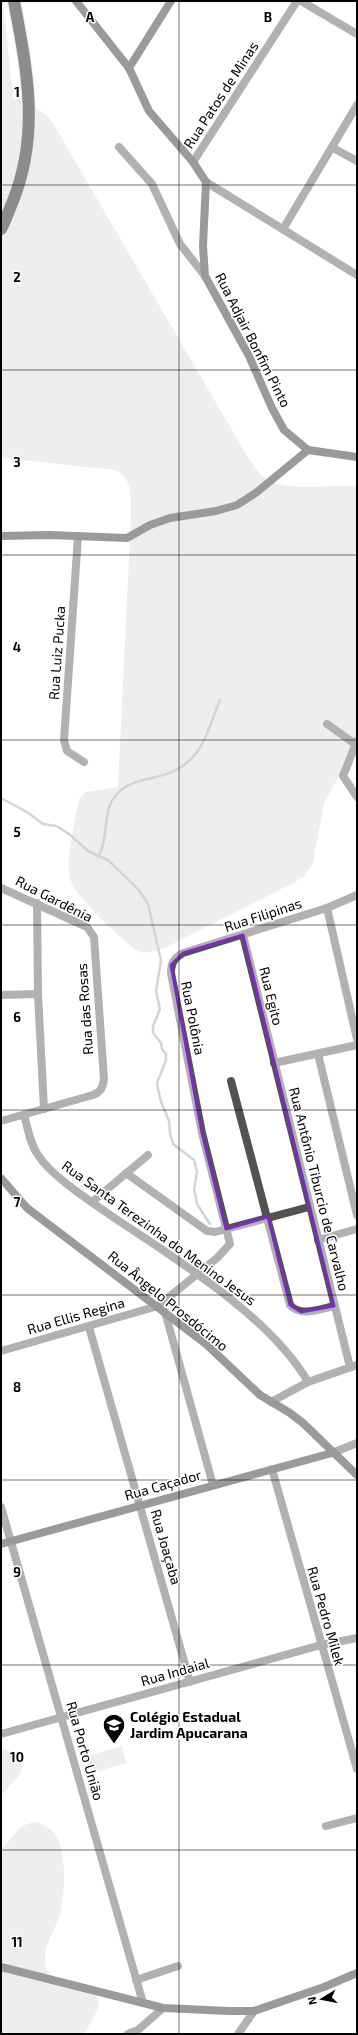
<svg xmlns="http://www.w3.org/2000/svg" width="358" height="2035" font-family="'Exo 2',sans-serif">
  <rect width="100%" height="100%" fill="#fff"/>
  <!-- green -->
  <g fill="#d9d9d9">
    <path d="M1,1h2l10,95c16,8 31,13 41,29l189,324c7,10 14,25 25,31 23,12 63,4 89,6v258l-33,59 -11,60 -8,13 -12,7 -128,65c-8,2 -16,6 -24,4 -14,-5 -63,-54 -69,-69 -2,-3 -3,-8 -3,-12 -2,-16 7,-55 10,-72l7,-7 32,-5 13,-271c0,-18 2,-37 -15,-46l-115,-12z"/>
    <polygon points="122,1746 126,1763 92,1773 87,1756"/>
    <path d="M1,1749c9,2 18,4 23,12l-4,13 -19,22z"/>
    <path d="M36,1822c9,3 17,8 21,16 10,19 8,57 3,76 -5,18 -19,34 -14,53 4,18 37,17 49,28 2,1 3,5 4,8l-3,10 -12,21h-83v-184c14,-13 14,-25 35,-28z"/>
  </g>
  <g fill="none" stroke-linecap="round" stroke-linejoin="round">
    <!-- stream -->
    <g stroke="#a0a0a0" stroke-width="2.5">
      <polyline points="1,798 27,812 43,824 56,826 69,834 88,851 108,860 139,890 148,904 161,960 156,991 160,1009 153,1026 153,1033 161,1043 162,1049 166,1054 166,1060 157,1083 158,1089 161,1102 169,1121 170,1133 173,1144 194,1160 197,1172 194,1190 196,1197 197,1204 210,1224"/>
      <path d="M98,857c12,-20 3,-46 19,-63 10,-11 25,-14 39,-17 45,-10 49,-40 64,-77"/>
    </g>
    <!-- highway casing -->
    <g stroke="#dbdbdb" stroke-width="14">
      <path id="highway" d="M1,229c5,-9 8,-19 12,-28 27,-68 14,-131 1,-200"/>
    </g>
    <!-- street -->
    <g stroke="#525252" stroke-width="8">
      <polyline points="301,1 357,34"/>
      <polyline points="119,147 152,184 180,244 205,276"/>
      <polyline points="333,148 357,161"/>
      <polyline points="193,162 297,1"/>
      <polyline points="206,182 357,275"/>
      <polyline points="283,229 357,105"/>
      <polyline points="78,536 64,740 67,751 84,762"/>
      <polyline points="327,724 355,744"/>
      <polyline points="357,741 343,776 357,797"/>
      <path d="M1,888l86,39 7,10 10,142c-1,8 -3,13 -11,16l-92,26"/>
      <polyline points="37,903 38,994 44,1109"/>
      <polyline points="327,908 357,1039"/>
      <polyline points="243,935 350,1367"/>
      <polyline points="1,995 38,994"/>
      <polyline points="318,1054 357,1215"/>
      <polyline points="274,1063 357,1045"/>
      <path d="M231,1081l59,224c10,12 30,4 44,1"/>
      <path d="M24,1115c4,14 6,29 14,40 13,21 52,46 72,60 64,43 159,100 198,167"/>
      <polyline points="126,1173 207,1231 215,1232 226,1229 309,1207"/>
      <polyline points="92,1202 148,1155"/>
      <polyline points="318,1240 357,1229"/>
      <polyline points="165,1312 213,1485"/>
      <polyline points="89,1327 190,1682"/>
      <path d="M1,1351l157,-45 59,-48 13,-14 -28,-111 -31,-160c0,-10 3,-15 12,-20l144,-45 30,-13"/>
      <polyline points="271,1402 308,1382 357,1365"/>
      <polyline points="332,1453 357,1443"/>
      <polyline points="272,1469 357,1769"/>
      <polyline points="1,1507 143,2003"/>
      <polyline points="1,1734 321,1645 357,1638"/>
      <polyline points="326,1826 357,1818"/>
      <polyline points="136,1980 178,1966"/>
      <polyline points="128,2034 138,2030 163,2008"/>
      <polyline points="238,2034 254,2011"/>
    </g>
    <!-- secondary -->
    <g stroke="#1f1f1f" stroke-width="8">
      <polyline points="76,1 129,68 149,111 193,162 206,182 203,246 205,276 249,356 272,408 284,430 308,450 357,457"/>
      <polyline points="129,68 171,1"/>
      <polyline points="1,536 50,535 127,538 150,525 170,518 216,511 237,505 257,492 308,450"/>
      <polyline points="1,1178 27,1208 206,1344 260,1395 290,1413 303,1423 357,1475"/>
      <polyline points="1,1544 332,1453"/>
      <polyline points="1,1967 163,2008 229,2011 254,2011 324,1987 357,1973"/>
    </g>
    <!-- highway -->
    <use href="#highway" stroke="#000" stroke-width="12"/>
  </g>
  <!-- marked area -->
  <path d="M0 0H358V2035H0ZM243,935l91,371 -33,6 -11,-7 -22,-88 -42,12 -24,-96 -31,-168 12,-12z" fill="#fff" fill-opacity=".55" fill-rule="evenodd"/>
  <path fill="none" stroke="#7b2cbf" stroke-width="3" stroke-linejoin="round" d="M243,935l91,371 -33,6 -11,-7 -22,-88 -42,12 -24,-96 -31,-168 12,-12z"/>
  <!-- grid -->
  <path fill="none" stroke="#000" stroke-width="1" stroke-opacity="0.55" d="M179,1v2033M1,185h356M1,370h356M1,555h356M1,740h356M1,925h356M1,1110h356M1,1295h356M1,1480h356M1,1665h356M1,1850h356"/>
  <!-- icons -->
  <defs>
    <g id="school-pin" transform="scale(1.15)"><path d="M0 17L-7.5 6A9.5 9.5 0 1 1 7.5 6Z" fill="#000" stroke="#fff"/><path d="M0-5L7-2L0 1L-7-2ZM-4 1L0 2.5L4 1V4Q0 6-4 4Z" fill="#fff"/></g>
  </defs>
  <g fill-rule="evenodd">
    <use href="#school-pin" x="114" y="1725"/>
  </g>
  <g text-anchor="middle" stroke-width="3" stroke-linejoin="round" paint-order="stroke">
    <!-- street labels -->
    <g font-size="14" fill="#000" stroke="#fff">
      <text transform="translate(221 95) rotate(-57)" y="5">Rua Patos de Minas</text>
      <text transform="translate(253 340) rotate(63)" y="5">Rua Adjair Bonfim Pinto</text>
      <text transform="translate(57 653) rotate(-86)" y="5">Rua Luiz Pucka</text>
      <text transform="translate(54 899) rotate(27)" y="5">Rua Gardênia</text>
      <text transform="translate(263 915) rotate(-18)" y="5">Rua Filipinas</text>
      <text transform="translate(271 996) rotate(76)" y="5">Rua Egito</text>
      <text transform="translate(85 1009) rotate(-94)" y="5">Rua das Rosas</text>
      <text transform="translate(193 1018) rotate(79)" y="5">Rua Polônia</text>
      <text transform="translate(319 1189) rotate(76)" y="5">Rua Antônio Tiburcio de Carvalho</text>
      <text transform="translate(159 1233) rotate(36)" y="5">Rua Santa Terezinha do Menino Jesus</text>
      <text transform="translate(168 1301) rotate(39)" y="5">Rua Ângelo Prosdócimo</text>
      <text transform="translate(76 1316) rotate(-16)" y="5">Rua Ellis Regina</text>
      <text transform="translate(163 1485) rotate(-16)" y="5">Rua Caçador</text>
      <text transform="translate(166 1547) rotate(74)" y="5">Rua Joaçaba</text>
      <text transform="translate(326 1616) rotate(74)" y="5">Rua Pedro Milek</text>
      <text transform="translate(175 1672) rotate(-16)" y="5">Rua Indaial</text>
      <text transform="translate(85 1751) rotate(74)" y="5">Rua Porto União</text>
    </g>
    <!-- poi labels -->
    <g font-size="14" font-weight="bold" fill="#000" stroke="#fff" text-anchor="start">
      <text x="130" y="1722">Colégio Estadual<tspan x="130" dy="16">Jardim Apucarana</tspan></text>
    </g>
  </g>
  <g font-size="13" text-anchor="middle" font-weight="bold" fill="#000" stroke="#fff" stroke-width="3" stroke-linejoin="round" paint-order="stroke">
    <text x="90" y="22">A</text>
    <text x="268" y="22">B</text>
    <text x="17" y="97">1</text>
    <text x="17" y="282">2</text>
    <text x="17" y="467">3</text>
    <text x="17" y="652">4</text>
    <text x="17" y="837">5</text>
    <text x="17" y="1022">6</text>
    <text x="17" y="1207">7</text>
    <text x="17" y="1392">8</text>
    <text x="17" y="1577">9</text>
    <text x="17" y="1762">10</text>
    <text x="17" y="1947">11</text>
  </g>
  <!-- border -->
  <rect width="358" height="2035" fill="none" stroke="#000000" stroke-width="4"/>
  <!-- north arrow -->
  <g transform="translate(322 1999) rotate(260)" stroke="#ffffff" stroke-width="3" paint-order="stroke">
  <path d="M0-3L7 15L0 10L-7 15Z" fill="#000000"/>
  <text y="-6" font-size="11" font-weight="bold" text-anchor="middle" fill="#000000">N</text>
  </g>
</svg>
